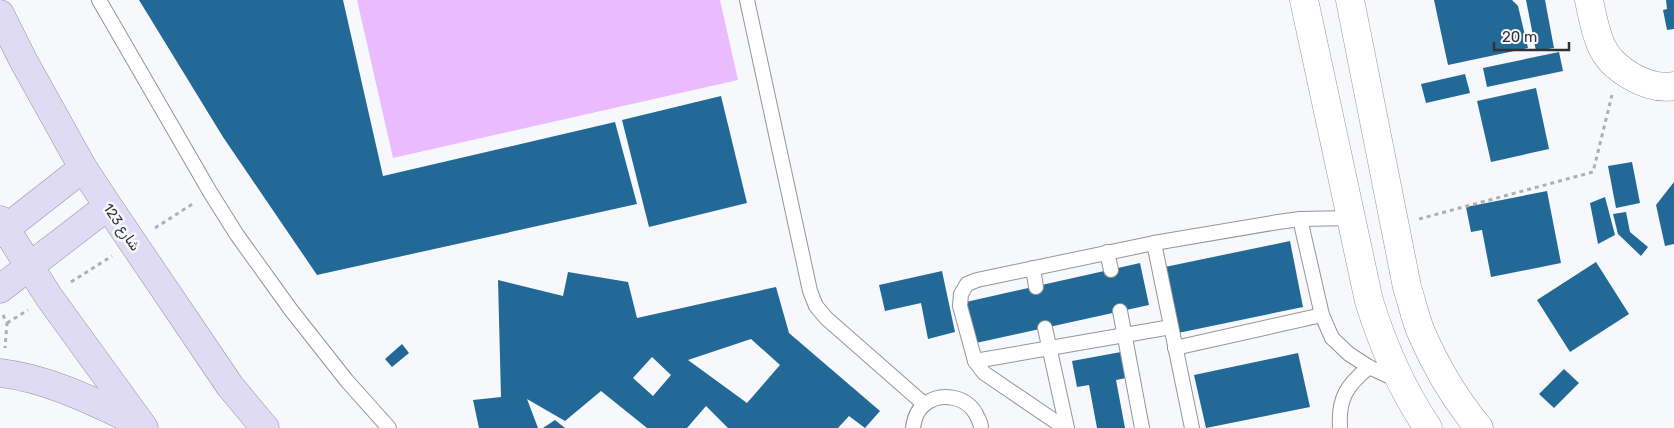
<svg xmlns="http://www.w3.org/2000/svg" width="1674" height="428" font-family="Rubik,'Noto Sans Arabic',sans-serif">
  <rect width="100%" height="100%" fill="#f6f8fc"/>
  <!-- green -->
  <polygon fill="#ebbbff" points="357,0 720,0 738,80 393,158"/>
  <!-- building -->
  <g fill="#226998" fill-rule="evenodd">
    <polygon points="139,0 343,0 383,176 615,122 637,204 317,275 223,137"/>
    <polygon points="1434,0 1512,0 1518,6 1528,48 1448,65"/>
    <polygon points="1526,0 1545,0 1554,48 1536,51"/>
    <polygon points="1666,0 1674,0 1674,29 1667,30 1663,10 1667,9"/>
    <polygon points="1559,52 1563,71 1487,87 1483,68"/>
    <polygon points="1465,74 1470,93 1426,103 1421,84"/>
    <polygon points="1536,88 1549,149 1491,162 1477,101"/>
    <polygon points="721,96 747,203 649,227 622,120"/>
    <polygon points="1632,162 1640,203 1616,208 1608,166"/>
    <polygon points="1674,182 1674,244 1665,246 1656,205"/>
    <polygon points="1547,191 1561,263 1491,277 1482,230 1471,232 1466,207"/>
    <polygon points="1605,197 1615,235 1598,244 1590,203"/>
    <polygon points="1626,212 1630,232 1648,247 1641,256 1618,234 1613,214"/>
    <polygon points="1290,241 1303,307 1178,333 1165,267"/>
    <polygon points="1596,262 1629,314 1570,352 1537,300"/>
    <polygon points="1140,263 1149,305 976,343 966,302"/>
    <polygon points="942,271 955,332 928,339 921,303 885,311 879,285"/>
    <path d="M568,272l60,10 9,36 139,-31 13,46 91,78 -15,17 -16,-12 -11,12h-110l-22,-22 -19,22h-40l-46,-37 -36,30 -38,-22 11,29h-59l-6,-28 28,-3 -3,-117 65,16zM751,339l29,26 -33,38 -59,-43zM652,357l19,18 -18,21 -20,-18z"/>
    <polygon points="402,344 409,353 392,367 385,359"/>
    <polygon points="1121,352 1126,378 1116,380 1125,428 1097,428 1089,385 1077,387 1072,361"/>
    <polygon points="1298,353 1310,407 1206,428 1194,375"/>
    <polygon points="1564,369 1579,383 1554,408 1539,394"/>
    <polygon points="555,420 565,428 543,428"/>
  </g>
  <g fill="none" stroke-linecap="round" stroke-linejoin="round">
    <!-- lane casing -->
    <g stroke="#939598" stroke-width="16">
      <g id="lane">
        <polyline points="99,0 210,192 237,235 291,310 347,381 389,428"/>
        <polyline points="747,0 810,291 816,306 826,318 924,404"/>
        <polyline points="1300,219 1322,315 1332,338 1349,354 1369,367 1397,380"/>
        <polyline points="1154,243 1192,428"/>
        <polyline points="1107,252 1111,270"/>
        <polyline points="1033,268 1036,287"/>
        <polyline points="1120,311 1142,428"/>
        <polyline points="1045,328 1067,428"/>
        <polyline points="1175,348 1322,315"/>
        <polyline points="975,361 1171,327"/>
        <path d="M913,428c1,-9 4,-18 12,-24 16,-12 41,-8 51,10 2,5 5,8 5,14"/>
        <polyline points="1065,428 984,373 975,361 960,306 961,294 967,284 977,280 1154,243 1278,222 1300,219 1351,218"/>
        <path d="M1340,428c-2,-30 7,-43 29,-61"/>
      </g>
    </g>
    <!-- street casing -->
    <g stroke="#939598" stroke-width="29">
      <g id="street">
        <path d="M1304,0l65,301c14,45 32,87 59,127"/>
        <path d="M1350,0l57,287c5,15 8,31 14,45 15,35 34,67 58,96"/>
        <path d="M1589,0c3,15 6,31 12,45 10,24 47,46 73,41"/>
      </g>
    </g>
    <!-- secondary casing -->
    <g stroke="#939598" stroke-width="29">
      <g id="secondary">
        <polyline points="0,14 23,60 83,168 108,206 230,386 265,428"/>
        <polyline points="0,220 49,297 144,428"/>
        <polyline points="0,233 83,168"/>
        <polyline points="0,289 108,206"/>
        <path d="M0,373c50,6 94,29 139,50"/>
      </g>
    </g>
    <!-- path -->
    <g stroke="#adafb2" stroke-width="3" stroke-dasharray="4 4" stroke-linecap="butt">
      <polyline points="1419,219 1593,172 1612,95"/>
      <polyline points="155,228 194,203"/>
      <polyline points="71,282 112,256"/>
      <polyline points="3,315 7,323 5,348"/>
      <polyline points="7,323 28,310"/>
    </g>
    <!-- lane -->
    <use href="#lane" stroke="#fff" stroke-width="14"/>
    <!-- street -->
    <use href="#street" stroke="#fff" stroke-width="28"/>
    <!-- secondary -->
    <use href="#secondary" stroke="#e0dbf4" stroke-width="28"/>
  </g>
  <g text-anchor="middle" stroke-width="5" stroke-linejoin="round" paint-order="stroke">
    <!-- street labels -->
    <g font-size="14" fill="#323234" stroke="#f6f8fc">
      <text transform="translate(122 227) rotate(56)" y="5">شارع 123</text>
    </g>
  </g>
  <!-- scale -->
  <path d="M1494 42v8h75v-8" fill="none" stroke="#323234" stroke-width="2.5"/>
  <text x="1502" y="42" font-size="15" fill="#323234" stroke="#f6f8fc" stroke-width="4" paint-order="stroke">20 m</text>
</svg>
